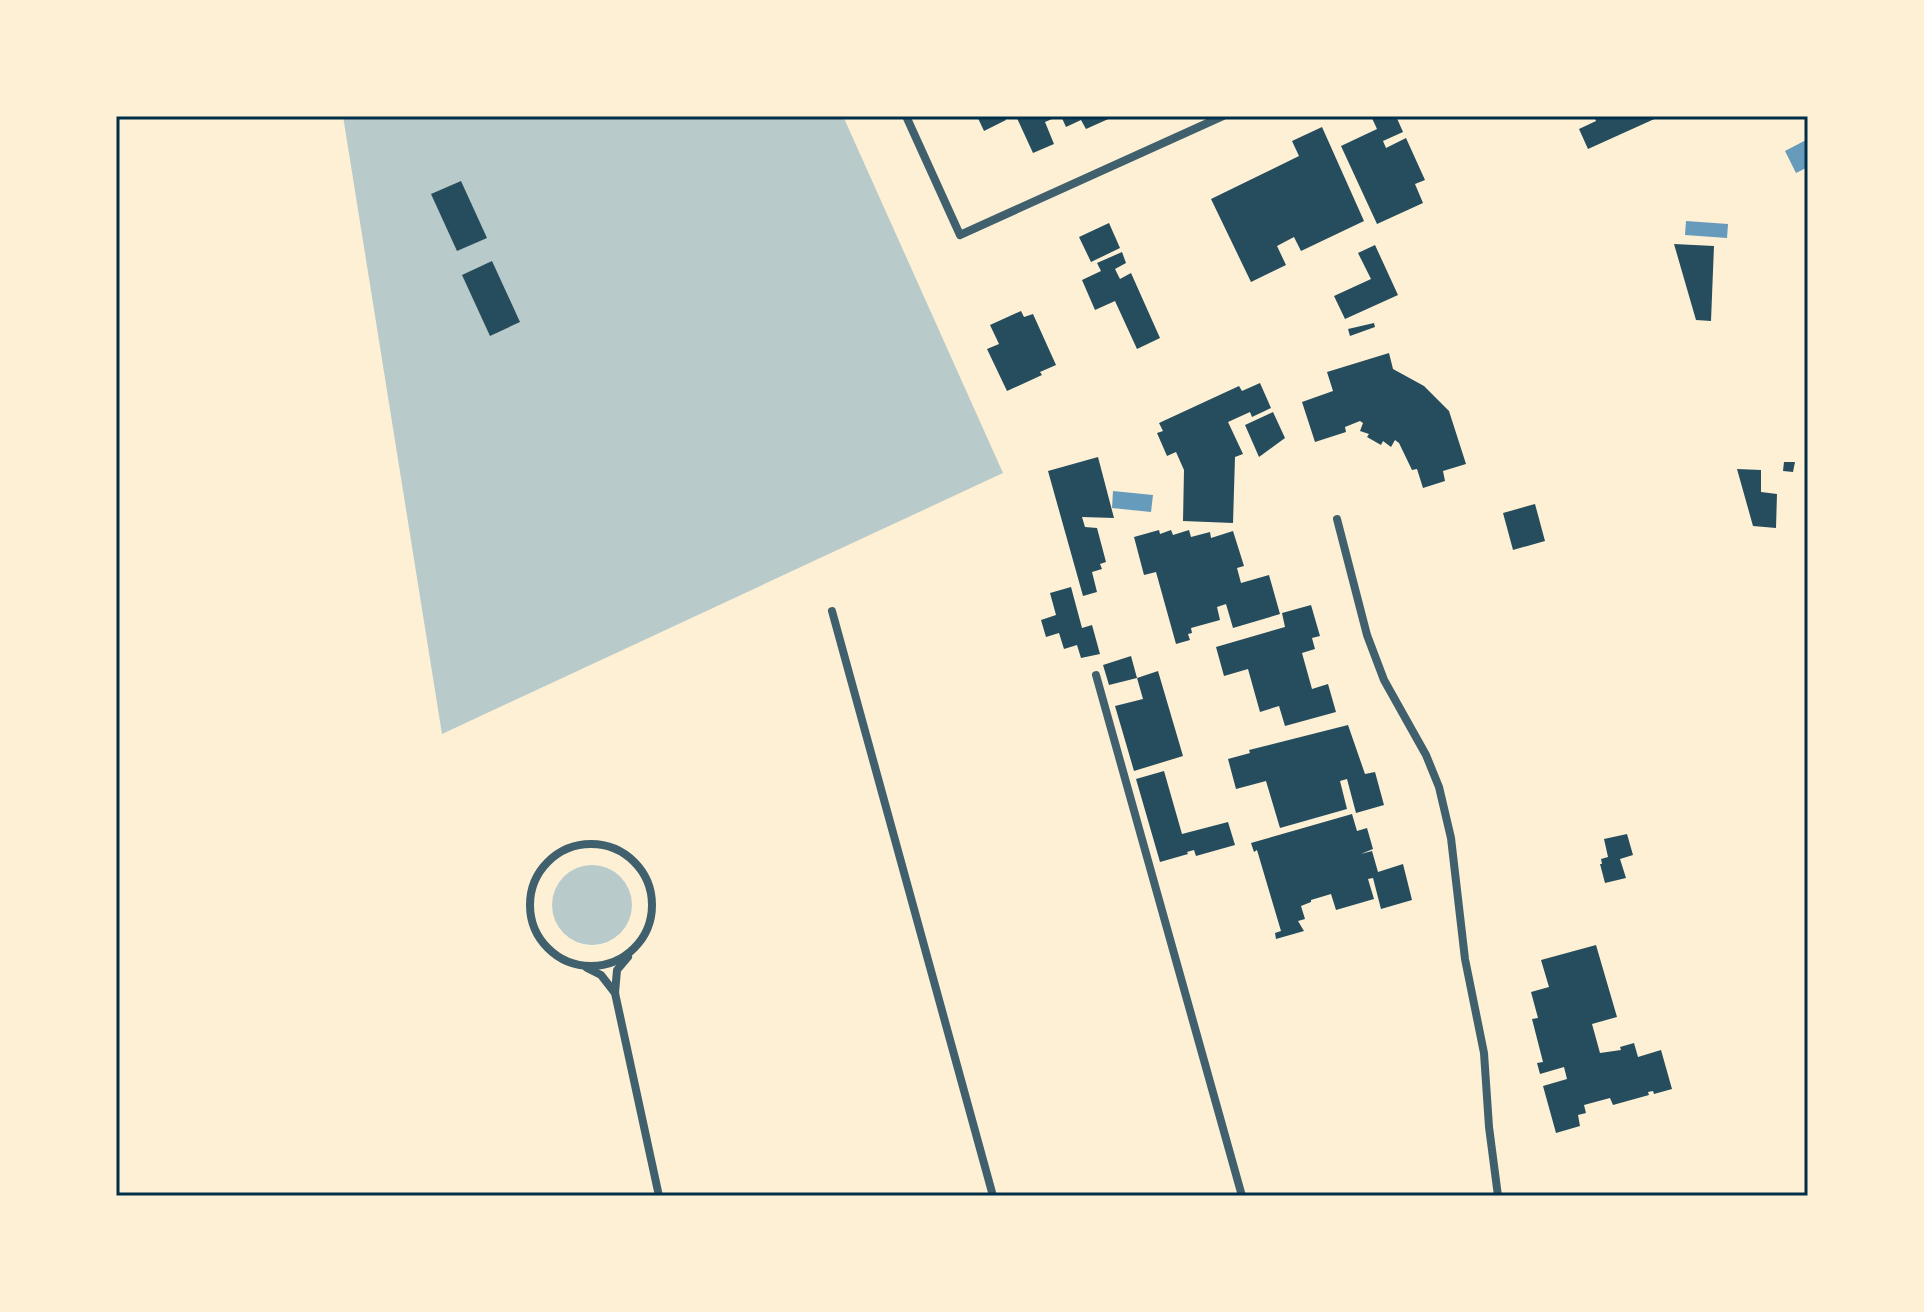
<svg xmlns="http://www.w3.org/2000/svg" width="1924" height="1312" font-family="Inter,sans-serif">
  <rect width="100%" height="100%" fill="#fdf0d5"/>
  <!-- green -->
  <g fill="#b9caca">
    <polygon points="343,116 843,116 1003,473 442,734"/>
    <circle cx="592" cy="905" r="40"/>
  </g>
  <!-- water -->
  <g fill="#669bbc">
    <polygon points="1808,139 1808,167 1796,173 1785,151"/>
    <polygon points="1686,221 1728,224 1727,238 1685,235"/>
    <polygon points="1113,491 1153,495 1151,512 1112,508"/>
  </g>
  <!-- building -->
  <g fill="#264d5e">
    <polygon points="977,116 1004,116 1006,120 984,131"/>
    <polygon points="1016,116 1059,116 1045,122 1054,144 1033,153"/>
    <polygon points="1061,116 1115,116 1086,129 1081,120 1066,127"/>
    <polygon points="1371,116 1396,116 1403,132 1383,141 1386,148 1406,138 1425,180 1415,184 1423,203 1377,224 1341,146 1377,129"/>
    <polygon points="1594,116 1661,116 1588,149 1579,129 1596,121"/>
    <polygon points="1322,127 1364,221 1301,251 1294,237 1277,246 1286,265 1251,282 1211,199 1299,156 1292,141"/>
    <polygon points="461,181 487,238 457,251 431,194"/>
    <polygon points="1109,223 1120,248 1091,262 1079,237"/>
    <polygon points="1674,244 1714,246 1711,321 1696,320"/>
    <polygon points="1375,245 1398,295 1345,319 1334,296 1371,279 1358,253"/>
    <polygon points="1122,252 1126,263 1115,269 1120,279 1131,273 1160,338 1137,349 1115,301 1095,310 1082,280 1101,271 1097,263"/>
    <polygon points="492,261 520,322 490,336 462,275"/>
    <polygon points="1021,311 1024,317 1033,314 1056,365 1040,372 1042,375 1007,391 987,349 999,344 990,325"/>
    <polygon points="1374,323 1375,327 1350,336 1348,329"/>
    <polygon points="1389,353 1393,369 1424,386 1449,411 1466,464 1443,471 1445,481 1423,488 1417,469 1412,470 1399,443 1395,440 1391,447 1383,441 1381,445 1367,437 1369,434 1360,431 1363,423 1360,421 1345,427 1346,432 1315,442 1302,402 1333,391 1327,372"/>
    <polygon points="1260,383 1271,408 1252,417 1250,412 1228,422 1243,454 1235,457 1233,523 1183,521 1184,470 1176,452 1167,456 1157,433 1163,431 1159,423 1239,386 1242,391"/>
    <polygon points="1273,412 1285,438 1259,457 1245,425"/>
    <polygon points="1098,457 1114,518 1082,517 1085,527 1097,528 1106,562 1100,564 1102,569 1092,572 1097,592 1083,596 1048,471"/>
    <polygon points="1784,462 1795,462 1793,472 1783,471"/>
    <polygon points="1737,469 1761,470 1761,492 1777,494 1776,528 1753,526"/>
    <polygon points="1535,504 1545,541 1513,550 1503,513"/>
    <polygon points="1159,530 1160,534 1171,530 1173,535 1189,530 1191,537 1210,532 1211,538 1233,531 1244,566 1237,568 1241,583 1269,575 1280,614 1233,628 1226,604 1217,607 1220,620 1191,628 1192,633 1188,634 1190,640 1176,644 1156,572 1144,575 1134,537"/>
    <polygon points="1071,587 1082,628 1092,625 1100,654 1081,658 1077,645 1064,649 1059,633 1046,637 1041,620 1056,615 1050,593"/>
    <polygon points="1311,605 1320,636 1312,638 1315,649 1302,653 1312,689 1328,684 1336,712 1285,726 1279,706 1260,712 1248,669 1224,676 1216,647 1285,627 1282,613"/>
    <polygon points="1131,656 1137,678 1109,685 1103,665"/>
    <polygon points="1158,671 1183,756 1134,771 1115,706 1143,699 1137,678"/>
    <polygon points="1348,725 1365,774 1375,772 1384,805 1356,813 1347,779 1340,781 1347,809 1280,828 1266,781 1236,789 1228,759 1250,753 1249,750"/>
    <polygon points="1164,771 1182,834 1228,822 1235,845 1196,856 1194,850 1187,852 1188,854 1160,862 1136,779"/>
    <polygon points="1352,814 1357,831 1367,828 1373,849 1361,854 1372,851 1378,872 1403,864 1412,900 1381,909 1373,878 1368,879 1374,899 1336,910 1331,894 1311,900 1311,902 1301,906 1305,919 1298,921 1304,931 1276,939 1275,933 1281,931 1257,850 1254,852 1251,843"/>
    <polygon points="1627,834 1633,855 1620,859 1626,878 1605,883 1600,864 1602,864 1601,859 1608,857 1604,839"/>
    <polygon points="1596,945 1617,1017 1592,1024 1600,1053 1621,1050 1620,1047 1634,1043 1638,1057 1661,1050 1672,1089 1654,1094 1653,1091 1648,1092 1649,1095 1613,1105 1610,1098 1584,1105 1586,1113 1578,1115 1580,1126 1556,1133 1543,1086 1567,1079 1564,1067 1540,1074 1537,1063 1543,1062 1532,1019 1538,1018 1531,992 1549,987 1541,960"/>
  </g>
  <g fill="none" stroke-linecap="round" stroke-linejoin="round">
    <!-- minor -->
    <g stroke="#3f606c" stroke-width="8">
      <polyline points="906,116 960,235 1223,116"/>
      <polyline points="1337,519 1367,635 1384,680 1426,755 1439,787 1451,838 1465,959 1484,1053 1489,1127 1498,1196"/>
      <polyline points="832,611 993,1196"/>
      <polyline points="1096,675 1242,1196"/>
      <circle cx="591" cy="905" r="61"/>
      <polyline points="628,957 617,970 615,993 659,1196"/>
      <polyline points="587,968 601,975 615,993"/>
    </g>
  </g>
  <!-- border -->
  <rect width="1924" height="1312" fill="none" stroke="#fdf0d5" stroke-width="236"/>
  <rect x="118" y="118" width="1688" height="1076" fill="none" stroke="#003049" stroke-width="3"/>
</svg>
